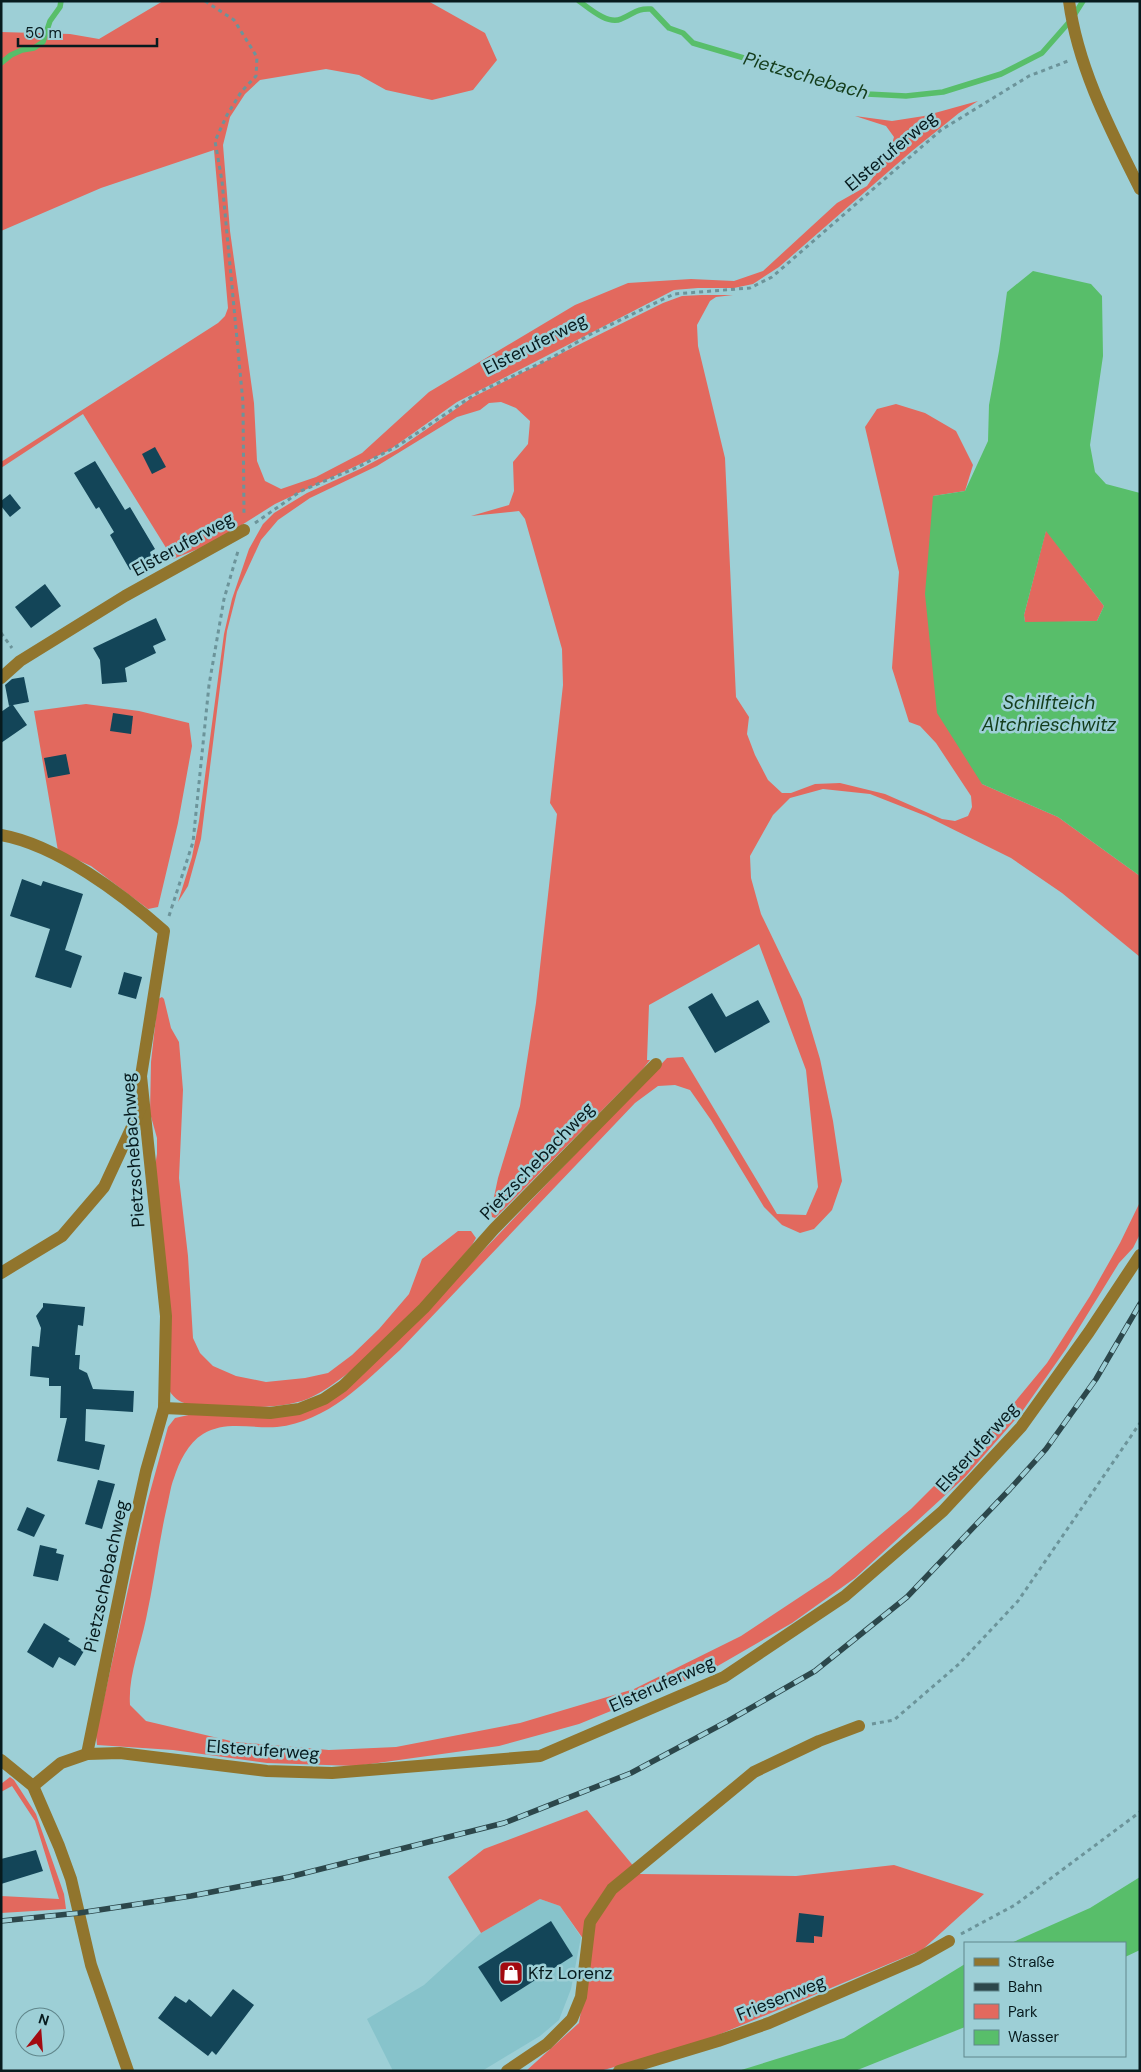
<svg xmlns="http://www.w3.org/2000/svg" width="1141" height="2072" font-family="'DM Sans',sans-serif">
  <rect width="100%" height="100%" fill="#9dcfd6"/>
  <!-- built -->
  <polygon fill="#87c3cb" points="540,1899 560,1906 581,1937 571,1989 559,2020 540,2036 482,2071 393,2071 367,2019 424,1985 481,1933"/>
  <!-- green -->
  <g fill="#e2695e">
    <polygon points="163,1 428,1 485,33 497,60 473,90 432,100 386,90 359,75 326,69 260,80 245,94 230,117 223,145 230,231 254,403 257,461 265,481 281,489 316,477 362,453 429,392 575,305 628,283 691,279 734,281 763,271 837,203 867,186 889,154 894,137 886,126 855,116 892,121 924,116 978,101 959,113 912,151 779,267 753,284 734,288 698,288 674,290 457,402 388,451 275,504 213,543 173,559 83,414 1,468 1,462 218,323 225,316 228,308 214,150 101,188 1,231 1,32 70,34 99,39"/>
    <path d="M702,295h31l-17,2 -6,4 -13,24 1,21 27,112 11,239 13,20 -2,17 8,21 13,25 14,13h9l24,-9 25,-1 45,11 57,25 13,2 13,-5 4,-9 -1,-11 -35,-53 -16,-17 -11,-4 -17,-54 7,-96 -34,-145 12,-18 19,-5 29,9 31,18 17,34 -8,26 -32,5 49,288 76,33 82,59v81l-78,-64 -51,-35 -85,-42 -56,-22 -47,-5 -33,9 -17,17 -23,41 1,22 10,36 41,85 18,60 13,62 9,60 -10,29 -18,19 -14,4 -18,-8 -18,-18 -53,-87 -21,-30 -15,-5 -17,1 -23,17 -235,247c-35,32 -73,72 -123,77 -25,2 -51,-7 -74,7 -15,9 -24,28 -29,44 -4,10 -5,22 -8,33 -8,36 -12,72 -20,108 -6,29 -18,57 -16,86l16,16 89,21 94,8 67,-3 124,-24 114,-34 107,-53 89,-59 81,-68 89,-89 47,-57 43,-67 30,-53 20,-41v32l-7,14 -14,15 -53,86 -45,64 -56,64 -110,101 -63,45 -83,48 -130,53 -80,22 -143,20 -89,-3 -94,-13 -76,-5 -1,-10 51,-232 21,-76 7,-9 18,-4 111,-4 88,-64 275,-288 16,-1 94,157 29,1 12,-28 -12,-117 -47,-126 -110,61 -2,55h3l-8,10 -147,148 -3,-1 -1,-6 7,-33 22,-72 16,-103 21,-189 -7,-11 13,-118 -1,-36 -37,-130 -6,-8 -48,5 38,-11 5,-14 -1,-29 15,-18 2,-23 -14,-13 -15,-6 -12,1 -9,7 -23,7 -80,49 -67,32 -32,22 -17,20 -24,52 -10,39 -26,208 -13,47 -10,16 14,-45 7,-36 25,-187 8,-35 17,-50 14,-25 11,-11 33,-20 53,-24 38,-20 75,-52 190,-94 19,-7z"/>
    <polygon points="1046,530 1104,606 1097,621 1025,623 1024,615"/>
    <polygon points="86,704 139,711 189,723 192,746 178,823 158,907 148,909 91,866 58,851 34,711"/>
    <path d="M162,997l2,2 7,29 8,14 4,48 -4,88 9,78 5,82 7,15 13,13 23,10 30,6 39,-4 23,-5 24,-18 27,-26 30,-35 13,-35 36,-28h13l5,7 -4,7c-37,45 -76,89 -121,126 -15,11 -31,24 -49,30 -29,8 -53,6 -83,5 -22,-1 -42,3 -52,-20l-12,-220 2,-12v-16l-7,-25 1,-51 7,-63z"/>
    <polygon points="10,1777 14,1780 36,1814 64,1894 66,1909 1,1913 1,1896 59,1899 35,1821 12,1786 1,1792 1,1784"/>
    <polygon points="587,1810 640,1874 796,1876 894,1865 984,1894 922,1950 694,2045 600,2071 526,2071 579,2023 591,1950 560,1906 540,1899 481,1933 448,1877 484,1849"/>
  </g>
  <!-- water -->
  <g fill="#58be6a" fill-rule="evenodd">
    <path d="M1033,271l58,13 11,12 1,60 -13,89 5,27 11,12 34,9v383l-82,-59 -76,-33 -45,-71 -12,-119 8,-98 32,-5 23,-50 1,-36 10,-54 8,-59zM1046,531l58,75 -7,15 -72,1 -1,-7z"/>
    <polygon points="1140,1877 1140,1950 1125,1957 1125,1943 1011,1943 1090,1908"/>
    <polygon points="965,1964 965,2027 855,2071 738,2071 844,2038"/>
  </g>
  <g fill="none" stroke-linecap="round" stroke-linejoin="round">
    <!-- stream -->
    <g stroke="#58be6a" stroke-width="5.5">
      <path d="M579,1c11,8 29,24 42,18 13,-5 15,-11 30,-10l18,19 14,5 10,10 174,51 39,2 37,-4 58,-18 41,-21 29,-33 12,-19"/>
      <polyline points="1,63 11,55 22,50 34,48 43,42 50,21 60,7 61,1"/>
    </g>
  </g>
  <!-- building -->
  <g fill="#134558">
    <polygon points="155,447 166,467 152,474 142,454"/>
    <polygon points="95,461 125,510 130,507 155,549 150,552 152,557 130,570 110,535 114,532 99,507 96,509 74,473"/>
    <polygon points="10,494 21,508 10,517 1,506 1,501"/>
    <polygon points="45,584 61,606 31,628 15,607"/>
    <polygon points="156,618 166,640 153,646 156,653 125,668 127,682 102,684 100,660 93,648"/>
    <polygon points="24,677 29,702 13,705 27,725 1,743 1,712 11,705 9,706 5,685 12,679"/>
    <polygon points="113,713 133,716 131,734 110,731"/>
    <polygon points="66,754 70,774 48,778 44,758"/>
    <polygon points="22,879 41,886 43,881 83,894 65,950 82,956 71,988 35,977 50,929 10,916"/>
    <polygon points="124,972 142,977 136,999 118,994"/>
    <polygon points="712,993 726,1017 758,1000 770,1022 715,1053 688,1007"/>
    <polygon points="43,1303 85,1307 83,1326 78,1325 75,1355 80,1355 79,1369 87,1373 93,1389 134,1391 133,1412 86,1409 85,1441 105,1445 99,1470 57,1461 67,1418 60,1418 61,1386 49,1386 49,1378 30,1376 32,1346 39,1347 41,1328 36,1316 43,1307"/>
    <polygon points="98,1480 115,1484 102,1529 85,1524"/>
    <polygon points="27,1507 45,1515 34,1537 17,1530"/>
    <polygon points="40,1545 57,1549 56,1553 64,1555 58,1581 33,1576"/>
    <polygon points="44,1623 70,1639 68,1641 84,1651 75,1666 59,1657 53,1668 27,1652"/>
    <polygon points="36,1850 43,1871 1,1884 1,1859"/>
    <polygon points="799,1913 824,1916 822,1937 814,1936 814,1943 796,1942"/>
    <polygon points="551,1921 573,1956 501,2002 478,1967"/>
    <polygon points="233,1989 254,2005 216,2055 212,2051 208,2056 158,2018 175,1996 186,2003 189,1999 211,2017"/>
  </g>
  <g fill="none" stroke-linecap="round" stroke-linejoin="round">
    <!-- path -->
    <g stroke="#6c949a" stroke-width="3" stroke-dasharray="4 4" stroke-linecap="butt">
      <polyline points="205,1 234,20 257,57 256,76 241,92 227,115 215,141 222,181 243,403 244,515"/>
      <polyline points="255,523 301,491 358,467 399,445 477,393 553,357 587,336 674,294 750,288 772,277 941,130 1029,76 1068,61"/>
      <polyline points="1,633 12,648"/>
      <polyline points="169,916 193,842 209,685 224,599 238,551"/>
      <polyline points="872,1724 894,1720 959,1664 1018,1601 1140,1423"/>
      <polyline points="961,1934 1015,1905 1140,1812"/>
    </g>
    <!-- minor -->
    <g stroke="#91752d" stroke-width="12">
      <path d="M1069,1c9,67 41,128 71,188"/>
      <polyline points="1,678 20,661 125,596 244,530"/>
      <path d="M1,835c56,10 121,59 163,96l-23,145 25,240 -2,92 -18,63 -16,72 -43,211"/>
      <polyline points="1,1273 62,1236 104,1187 143,1103"/>
      <polyline points="164,1408 270,1413 299,1409 324,1399 343,1386 424,1308 494,1229 656,1064"/>
      <polyline points="1,1760 33,1786 59,1846 71,1879 91,1965 128,2071"/>
      <polyline points="33,1786 61,1763 87,1754 120,1753 267,1771 332,1773 540,1756 724,1677 845,1596 943,1511 1021,1427 1089,1332 1140,1255"/>
      <polyline points="507,2071 547,2044 572,2019 581,1997 590,1922 612,1889 754,1772 819,1741 859,1726"/>
      <polyline points="619,2071 718,2041 769,2023 917,1959 949,1941"/>
    </g>
    <!-- rail casing -->
    <g stroke="#2c474b" stroke-width="5.5">
      <polyline id="rail" points="1,1921 79,1913 191,1896 289,1877 504,1823 631,1773 728,1721 815,1671 907,1597 1010,1489 1046,1449 1096,1379 1140,1304"/>
    </g>
    <!-- rail -->
    <use href="#rail" stroke="#9dcfd6" stroke-width="4" stroke-dasharray="11" stroke-linecap="butt"/>
  </g>
  <!-- icons -->
  <defs>
    <g id="shop-square" transform="scale(1.25)"><rect x="-9" y="-9" width="18" height="18" rx="4" fill="#a30a10" stroke="#9dcfd6"/><path d="M-5-2.5h2.3a2.7 3.5 0 0 1 5.4 0H5L5.5 6h-11ZM-1.5-2.5h3a1.5 2.3 0 0 0-3 0Z" fill="#fff"/></g>
  </defs>
  <g fill-rule="evenodd">
    <use href="#shop-square" x="511" y="1973"/>
  </g>
  <g text-anchor="middle" stroke-width="5" stroke-linejoin="round" paint-order="stroke">
    <!-- street labels -->
    <g font-size="18" fill="#071b1e" stroke="#9dcfd6">
      <text transform="translate(891 151) rotate(-40)" y="6">Elsteruferweg</text>
      <text transform="translate(535 344) rotate(-27)" y="6">Elsteruferweg</text>
      <text transform="translate(183 544) rotate(-29)" y="6">Elsteruferweg</text>
      <text transform="translate(133 1150) rotate(-94)" y="6">Pietzschebachweg</text>
      <text transform="translate(537 1161) rotate(-46)" y="6">Pietzschebachweg</text>
      <text transform="translate(977 1447) rotate(-48)" y="6">Elsteruferweg</text>
      <text transform="translate(106 1576) rotate(-78)" y="6">Pietzschebachweg</text>
      <text transform="translate(662 1684) rotate(-24)" y="6">Elsteruferweg</text>
      <text transform="translate(263 1750) rotate(4)" y="6">Elsteruferweg</text>
      <text transform="translate(781 1998) rotate(-22)" y="6">Friesenweg</text>
    </g>
    <!-- poi labels -->
    <g font-size="18" fill="#071b1e" stroke="#9dcfd6" text-anchor="start">
      <text x="528" y="1979">Kfz Lorenz</text>
    </g>
    <!-- water labels -->
    <g font-size="19" font-style="italic" fill="#143d1c" stroke="#9dcfd6">
      <text transform="translate(806 75) rotate(16)" y="7">Pietzschebach</text>
      <text x="1049" y="709">Schilfteich<tspan x="1049" dy="22">Altchrieschwitz</tspan></text>
    </g>
  </g>
  <!-- border -->
  <rect width="1141" height="2072" fill="none" stroke="#071b1e" stroke-width="5"/>
  <!-- legend -->
  <rect x="964" y="1942" width="162" height="115" fill="#9dcfd6" stroke="#61878c"/>
  <rect x="974" y="1958" width="25" height="8" fill="#91752d" stroke="#61878c"/>
  <text x="1008" y="1967" font-size="15" fill="#071b1e">Straße</text>
  <rect x="974" y="1983" width="25" height="8" fill="#2c474b" stroke="#61878c"/>
  <text x="1008" y="1992" font-size="15" fill="#071b1e">Bahn</text>
  <rect x="974" y="2004" width="25" height="15" fill="#e2695e" stroke="#61878c"/>
  <text x="1008" y="2017" font-size="15" fill="#071b1e">Park</text>
  <rect x="974" y="2030" width="25" height="15" fill="#58be6a" stroke="#61878c"/>
  <text x="1008" y="2042" font-size="15" fill="#071b1e">Wasser</text>
  <!-- north arrow -->
  <g transform="translate(40 2032) rotate(17)"><circle r="24" fill="#9dcfd6" stroke="#61878c"/>
  <path d="M0-4L9 19L0 12L-9 19Z" fill="#a30a10"/>
  <text y="-8" font-size="14" font-weight="bold" text-anchor="middle" fill="#071b1e">N</text>
  </g>
  <!-- scale -->
  <path d="M18 38v8h139v-8" fill="none" stroke="#071b1e" stroke-width="2.5"/>
  <text x="25" y="38" font-size="15" fill="#071b1e" stroke="#9dcfd6" stroke-width="4" paint-order="stroke">50 m</text>
</svg>
